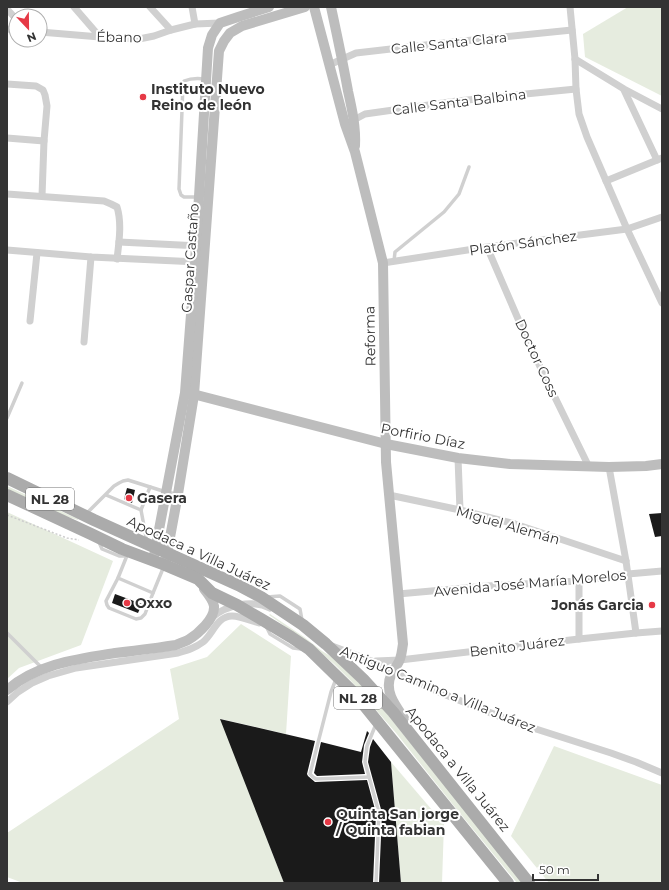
<svg xmlns="http://www.w3.org/2000/svg" width="669" height="890" font-family="Montserrat,sans-serif">
  <rect width="100%" height="100%" fill="#fff"/>
  <!-- green -->
  <g fill="#e6ecdf">
    <polygon points="628,7 662,7 662,96 585,57 583,34"/>
    <polygon points="7,486 78,519 78,520 61,515 7,493"/>
    <polygon points="7,512 113,561 81,645 19,668 7,679"/>
    <polygon points="270,614 304,637 322,651 337,660 379,704 523,883 517,883 454,806 396,733 351,681 334,664 320,652 279,622 269,615"/>
    <polygon points="241,624 291,656 286,734 221,719 284,883 23,883 7,877 7,833 179,719 170,669 207,657"/>
    <polygon points="554,746 662,785 662,883 602,883 598,882 597,883 549,883 511,836"/>
    <polygon points="391,762 444,824 442,883 401,883"/>
  </g>
  <!-- building -->
  <g fill="#1a1a1a">
    <polygon points="127,488 135,490 132,503 124,499"/>
    <polygon points="662,513 662,536 655,537 649,514"/>
    <polygon points="115,594 142,604 138,613 112,603"/>
    <polygon points="220,719 315,741 307,774 308,776 315,782 367,780 376,813 373,883 284,883"/>
    <polygon points="367,731 369,733 364,745 362,762 365,774 317,776 314,773 321,742 361,752"/>
    <polygon points="373,739 391,762 401,883 379,883 382,813 368,762 370,747"/>
  </g>
  <g fill="none" stroke-linecap="round" stroke-linejoin="round">
    <!-- path -->
    <polyline stroke="#cdcdcd" stroke-width="1.5" stroke-dasharray="2 2" stroke-linecap="butt" points="7,515 67,538 79,540"/>
    <!-- lane -->
    <g stroke="#d0d0d0" stroke-width="3.5">
      <path d="M198,197h-14l-3,-2 -2,-6 4,-105 1,-3c7,-3 14,-3 21,-2"/>
      <polyline points="394,261 395,252 444,212 459,194 469,167"/>
      <polyline points="7,418 22,383"/>
      <polyline points="106,495 141,510 147,542"/>
      <polyline points="141,510 150,487"/>
      <polyline points="86,514 114,486 119,483 123,481 128,480 166,492 177,494"/>
      <polyline points="99,542 102,549 119,556 127,556"/>
      <polyline points="128,553 118,578 106,601 107,605 109,608 136,619 141,618 145,614 153,593 164,566"/>
      <polyline points="118,578 153,593"/>
      <polyline points="267,597 280,596 300,609 302,620"/>
      <polyline points="266,626 270,634 293,648 301,649"/>
      <polyline points="7,633 42,668"/>
      <polyline points="336,679 331,692 310,774 313,777 316,779 369,777"/>
      <polyline points="376,724 367,746 365,762 379,813 376,883"/>
    </g>
    <!-- street -->
    <g stroke="#d0d0d0" stroke-width="7">
      <polyline points="74,7 100,37"/>
      <polyline points="150,7 171,30"/>
      <polyline points="192,7 195,24"/>
      <polyline points="570,7 575,59 576,89 579,114 587,137 627,229 662,303"/>
      <polyline points="7,9 16,19"/>
      <polyline points="7,29 16,30"/>
      <polyline points="40,32 100,37 139,39 154,36 171,30 195,24 220,23"/>
      <polyline points="575,59 624,89 662,109"/>
      <polyline points="329,65 356,53 443,43 572,30"/>
      <polyline points="7,84 36,86 43,90 45,95 47,106 44,141 42,196"/>
      <polyline points="624,90 657,160"/>
      <polyline points="350,122 365,114 457,101 576,89"/>
      <polyline points="7,138 44,141"/>
      <polyline points="606,181 662,158"/>
      <path d="M7,194l97,7 7,3 6,3c5,16 2,35 0,52"/>
      <polyline points="119,242 200,246"/>
      <polyline points="487,247 525,335 545,377 589,467"/>
      <polyline points="7,250 91,257 198,262"/>
      <polyline points="383,263 487,247 627,229 662,217"/>
      <polyline points="30,321 37,253"/>
      <polyline points="84,342 91,257"/>
      <polyline points="458,458 460,510"/>
      <polyline points="609,467 626,561 636,633"/>
      <polyline points="389,495 460,510 515,524 626,561"/>
      <polyline points="579,581 579,639"/>
      <polyline points="398,594 487,586 579,581 628,574 662,571"/>
      <path d="M211,618c15,-13 41,-19 59,-10"/>
      <polyline points="332,646 382,665 441,693 511,721 611,753 636,762 662,773"/>
      <polyline points="376,661 400,660 579,639 636,633 662,631"/>
      <path d="M7,702l11,-10 14,-9 16,-7 28,-8 102,-15c10,-3 17,-5 25,-11 10,-8 14,-26 29,-26 8,0 20,5 27,7"/>
    </g>
    <!-- secondary -->
    <g stroke="#bdbdbd" stroke-width="10">
      <path d="M314,7l31,117 10,28 28,111 3,199 17,182c-1,5 -1,10 -3,15 -2,6 -7,11 -9,16 -7,16 4,30 13,43"/>
      <path d="M331,7c6,28 12,56 17,84 4,18 8,36 7,55"/>
      <polyline points="189,393 386,444 458,458 510,464 609,467 646,466 662,464"/>
      <polyline points="166,559 178,494 194,395 219,51 224,41 230,33 242,26 305,7"/>
      <polyline points="153,561 185,393 195,262 208,48 212,35 220,23 238,17 269,7"/>
      <path d="M7,690c30,-26 70,-31 108,-37 20,-2 41,-5 61,-8 4,-2 8,-3 12,-5 10,-6 27,-21 26,-34 -1,-6 -6,-12 -10,-17"/>
    </g>
    <!-- primary -->
    <g stroke="#ababab" stroke-width="12">
      <polyline points="7,478 94,520 238,585 261,597 303,625 326,644 363,679 393,712 529,883"/>
      <polyline points="7,495 91,534 122,549 165,565 198,579 212,593 237,605 261,619 291,637 309,649 355,694 508,883"/>
    </g>
  </g>
  <!-- markers -->
  <g fill="#e63946" stroke="#fff" stroke-width="1.5">
    <circle cx="143" cy="97" r="4"/>
    <circle cx="129" cy="498" r="4"/>
    <circle cx="127" cy="603" r="4"/>
    <circle cx="652" cy="605" r="4"/>
    <circle cx="328" cy="822" r="4"/>
  </g>
  <g text-anchor="middle" stroke-width="4" stroke-linejoin="round" paint-order="stroke">
    <!-- shield labels -->
    <g fill="#fff" stroke="#707070" stroke-width="1">
      <rect x="26" y="488" width="48" height="22" rx="3"/>
      <rect x="334" y="687" width="48" height="22" rx="3"/>
    </g>
    <g font-size="13" font-weight="bold" fill="#333">
      <text x="50" y="504">NL 28</text>
      <text x="358" y="703">NL 28</text>
    </g>
    <!-- street labels -->
    <g font-size="14" fill="#333" stroke="#fff">
      <text transform="translate(119 37) rotate(1)" y="5">Ébano</text>
      <text transform="translate(449 43) rotate(-6)" y="5">Calle Santa Clara</text>
      <text transform="translate(459 102) rotate(-7)" y="5">Calle Santa Balbina</text>
      <text transform="translate(523 243) rotate(-8)" y="5">Platón Sánchez</text>
      <text transform="translate(190 258) rotate(-86)" y="5">Gaspar Castaño</text>
      <text transform="translate(370 336) rotate(-91)" y="5">Reforma</text>
      <text transform="translate(537 358) rotate(65)" y="5">Doctor Coss</text>
      <text transform="translate(423 436) rotate(11)" y="5">Porfirio Díaz</text>
      <text transform="translate(508 525) rotate(16)" y="5">Miguel Alemán</text>
      <text transform="translate(199 553) rotate(25)" y="5">Apodaca a Villa Juárez</text>
      <text transform="translate(530 583) rotate(-5)" y="5">Avenida José María Morelos</text>
      <text transform="translate(517 646) rotate(-7)" y="5">Benito Juárez</text>
      <text transform="translate(438 689) rotate(22)" y="5">Antiguo Camino a Villa Juárez</text>
      <text transform="translate(458 769) rotate(51)" y="5">Apodaca a Villa Juárez</text>
    </g>
    <!-- poi labels -->
    <g font-size="14" font-weight="bold" fill="#333" stroke="#fff" text-anchor="start">
      <text x="151" y="94">Instituto Nuevo<tspan x="151" dy="16">Reino de león</tspan></text>
      <text x="137" y="503">Gasera</text>
      <text x="135" y="608">Oxxo</text>
      <text x="644" y="610" text-anchor="end">Jonás Garcia</text>
      <text x="336" y="819">Quinta San jorge<tspan x="336" dy="16">/ Quinta fabian</tspan></text>
    </g>
  </g>
  <!-- border -->
  <rect width="669" height="890" fill="none" stroke="#333333" stroke-width="16"/>
  <!-- north arrow -->
  <g transform="translate(28 28) rotate(158)"><circle r="19" fill="#ffffff" stroke="#adadad"/>
  <path d="M0-3L7 15L0 10L-7 15Z" fill="#e63946"/>
  <text y="-6" font-size="11" font-weight="bold" text-anchor="middle" fill="#333333">N</text>
  </g>
  <!-- scale -->
  <path d="M533 874v6h65v-6" fill="none" stroke="#333333" stroke-width="2"/>
  <text x="539" y="874" font-size="12" fill="#333333" stroke="#ffffff" stroke-width="3" paint-order="stroke">50 m</text>
</svg>
